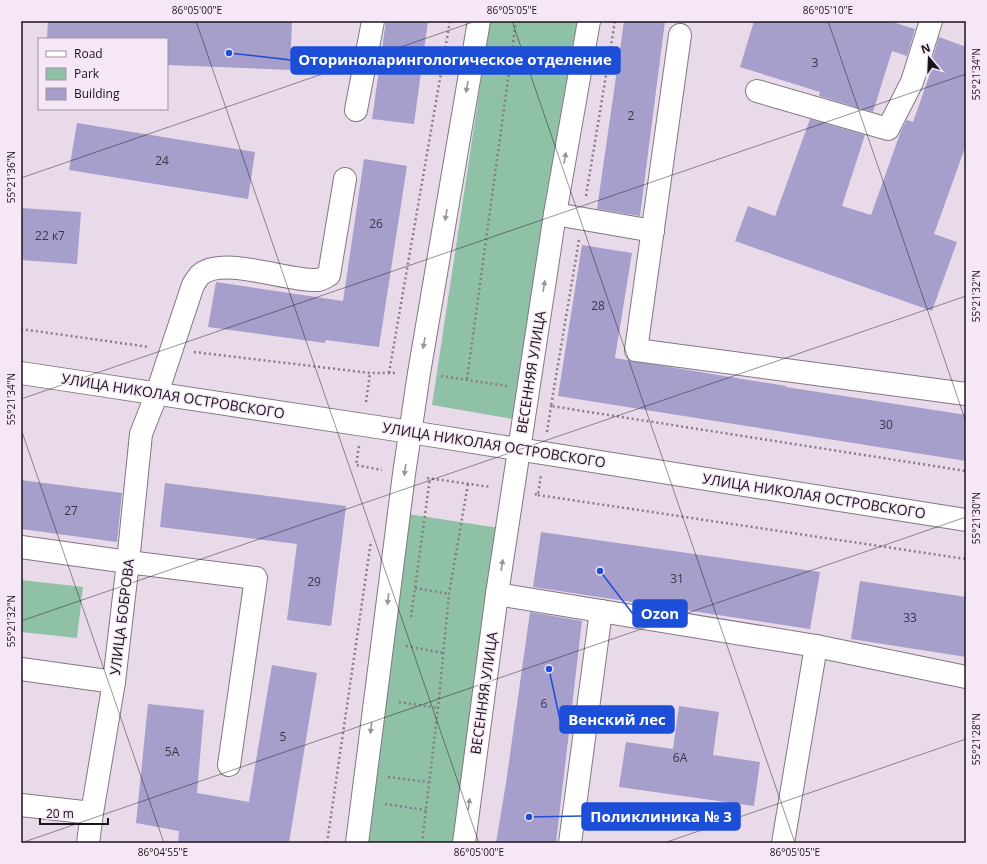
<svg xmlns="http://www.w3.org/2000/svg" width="987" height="864" font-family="'Open Sans',sans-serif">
  <rect width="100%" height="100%" fill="#e9daea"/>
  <!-- green -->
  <g fill="#8fc1a7">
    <polygon points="490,21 586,21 530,422 432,405"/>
    <polygon points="408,514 499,528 456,843 364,843"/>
    <polygon points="21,580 83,587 77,638 21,632"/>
  </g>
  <!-- building -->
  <g fill="#a69ecb">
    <polygon points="48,21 292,21 290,70 167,65 167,39 47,39"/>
    <polygon points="386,21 428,21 414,124 372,119"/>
    <polygon points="624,21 665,21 640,216 597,209"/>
    <polygon points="754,21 889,21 915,29 907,56 892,51 873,112 819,96 820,92 740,67"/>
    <polygon points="939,37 966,47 966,145 934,234 957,242 932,311 735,241 748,206 775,216 810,119 865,135 842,206 871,215 901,131 907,120 913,122 933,65 931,64"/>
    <polygon points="77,123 255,152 248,199 69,170"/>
    <polygon points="364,159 407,166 379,347 326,340 325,343 208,327 216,282 343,301"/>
    <polygon points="21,208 81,212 77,264 21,260"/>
    <polygon points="582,245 632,253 615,358 786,386 786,387 966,415 966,461 558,396"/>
    <polygon points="21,480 122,493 117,542 21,529"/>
    <polygon points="165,483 346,506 331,626 287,620 297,544 160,527"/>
    <polygon points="541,532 820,572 810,629 533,587"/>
    <polygon points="860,581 966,597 966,657 851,639"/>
    <polygon points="530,612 582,621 556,843 496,843 506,783"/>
    <polygon points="272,665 317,673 289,843 178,843 179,831 136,823 148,704 204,710 197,793 249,802"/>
    <polygon points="679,706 719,712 713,755 760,762 754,806 619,787 626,742 673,749"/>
  </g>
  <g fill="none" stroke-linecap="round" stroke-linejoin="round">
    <!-- minor casing -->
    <g stroke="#837684" stroke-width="24">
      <g id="minor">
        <polyline points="680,35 636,350 966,394"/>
        <polyline points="757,91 888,129 912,82 931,21"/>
        <polyline points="356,110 373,21"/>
        <polyline points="555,214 653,231"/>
        <polyline points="21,373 410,432 966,520"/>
        <polyline points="21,547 128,562 256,578 229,765"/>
        <polyline points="497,594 816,646 966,677"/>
        <polyline points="21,669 114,682"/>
        <polyline points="21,805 92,813"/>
        <path d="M88,843l4,-30 22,-131 14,-120 13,-128 16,-41 36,-108c2,-3 5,-8 7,-10 23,-20 89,7 118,5 3,0 7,-3 11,-5l16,-96"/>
        <polyline points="357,843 404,474 419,373 479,21"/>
        <polyline points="464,843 497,594 555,214 589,21"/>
        <polyline points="570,843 601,611"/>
        <polyline points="783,843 816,646"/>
      </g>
    </g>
    <!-- path -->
    <g stroke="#867c86" stroke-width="2.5" stroke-dasharray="2 3" stroke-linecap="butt">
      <polyline points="586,196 615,21"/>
      <polyline points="579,240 551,406 966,471"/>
      <polyline points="21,329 149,347"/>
      <polyline points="194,352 370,373 396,373"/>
      <polyline points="389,373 450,21"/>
      <polyline points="441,376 507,386"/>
      <polyline points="467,379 516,21"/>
      <polyline points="366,402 370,373"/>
      <polyline points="547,432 551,406 549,404"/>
      <polyline points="359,446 356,465 382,470"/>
      <polyline points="427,478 491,487"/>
      <polyline points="535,494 538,495 541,474"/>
      <polyline points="538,495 966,559"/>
      <polyline points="415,588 449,594"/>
      <polyline points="411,617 430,478"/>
      <polyline points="406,646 443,653"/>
      <polyline points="399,702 438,708"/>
      <polyline points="388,777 429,782"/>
      <polyline points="385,804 426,810"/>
      <polyline points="327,843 371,541"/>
      <polyline points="422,843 438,708 449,594 468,484"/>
    </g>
    <!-- minor -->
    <use href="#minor" stroke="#fff" stroke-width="22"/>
  </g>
  <!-- one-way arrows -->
  <defs><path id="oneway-solid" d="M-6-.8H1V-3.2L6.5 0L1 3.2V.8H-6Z"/></defs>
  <g fill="#989598">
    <use href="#oneway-solid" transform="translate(467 87) rotate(100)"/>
    <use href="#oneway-solid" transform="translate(565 158) rotate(-80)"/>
    <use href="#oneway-solid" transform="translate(446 215) rotate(100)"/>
    <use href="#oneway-solid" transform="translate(544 286) rotate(-81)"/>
    <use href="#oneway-solid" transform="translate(424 343) rotate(100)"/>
    <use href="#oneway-solid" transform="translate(405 470) rotate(98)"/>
    <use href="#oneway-solid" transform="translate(502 565) rotate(-81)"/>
    <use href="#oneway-solid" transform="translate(388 599) rotate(97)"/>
    <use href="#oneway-solid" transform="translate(371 728) rotate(97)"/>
    <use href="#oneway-solid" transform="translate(469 804) rotate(-82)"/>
  </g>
  <!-- ticks -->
  <path fill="none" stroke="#191419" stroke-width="1" stroke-opacity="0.45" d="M196,21l283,822M512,21l283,822M828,21l138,401M21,178l455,-157M21,399l945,-325M21,429l143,414M21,621l945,-325M21,843l945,-326M664,843l302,-104"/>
  <g text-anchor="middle" stroke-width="3" stroke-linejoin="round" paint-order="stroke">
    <!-- number labels -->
    <g font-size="12" fill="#3c3646">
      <text x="815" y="67">3</text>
      <text x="631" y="120">2</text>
      <text x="162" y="165">24</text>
      <text x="376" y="228">26</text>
      <text x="50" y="240">22 к7</text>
      <text x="598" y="310">28</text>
      <text x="886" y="429">30</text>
      <text x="71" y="515">27</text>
      <text x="677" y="583">31</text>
      <text x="314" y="586">29</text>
      <text x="910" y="622">33</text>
      <text x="544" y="708">6</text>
      <text x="283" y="741">5</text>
      <text x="172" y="756">5А</text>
      <text x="680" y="762">6А</text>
    </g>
    <!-- street labels -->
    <g font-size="14" fill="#191419" stroke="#f6e7f7">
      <text transform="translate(531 372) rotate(-81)" y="5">ВЕСЕННЯЯ УЛИЦА</text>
      <text transform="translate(173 396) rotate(9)" y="5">УЛИЦА НИКОЛАЯ ОСТРОВСКОГО</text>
      <text transform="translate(494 445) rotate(9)" y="5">УЛИЦА НИКОЛАЯ ОСТРОВСКОГО</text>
      <text transform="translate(814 496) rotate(9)" y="5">УЛИЦА НИКОЛАЯ ОСТРОВСКОГО</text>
      <text transform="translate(122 617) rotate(-83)" y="5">УЛИЦА БОБРОВА</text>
      <text transform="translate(484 693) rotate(-82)" y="5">ВЕСЕННЯЯ УЛИЦА</text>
    </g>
  </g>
  <!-- callouts -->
  <path fill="none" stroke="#1d4ed8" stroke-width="1.5" d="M229 53L291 60M600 571L633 614M549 669L560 720M529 817L582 816"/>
  <g fill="#1d4ed8" stroke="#f6e7f7" stroke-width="1.5">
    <circle cx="229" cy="53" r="4"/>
    <circle cx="600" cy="571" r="4"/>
    <circle cx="549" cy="669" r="4"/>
    <circle cx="529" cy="817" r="4"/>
  </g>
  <g fill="#1d4ed8" stroke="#1d4ed8" stroke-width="1.5">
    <rect x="291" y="47" width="329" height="27" rx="4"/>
    <rect x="633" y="600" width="54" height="27" rx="4"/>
    <rect x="560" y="706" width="114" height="27" rx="4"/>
    <rect x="582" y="803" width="158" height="27" rx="4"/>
  </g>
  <g font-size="15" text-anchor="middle" font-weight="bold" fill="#fff">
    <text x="455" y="65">Оториноларингологическое отделение</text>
    <text x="660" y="619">Ozon</text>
    <text x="617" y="725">Венский лес</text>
    <text x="661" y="822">Поликлиника № 3</text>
  </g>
  <!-- border -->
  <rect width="987" height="864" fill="none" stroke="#f6e7f7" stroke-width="44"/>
  <!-- legend -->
  <rect x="38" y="38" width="130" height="72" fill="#f6e7f7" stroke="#9e939e"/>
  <rect x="46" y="51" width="20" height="6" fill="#ffffff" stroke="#9e939e"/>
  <text x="74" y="58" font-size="12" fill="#191419">Road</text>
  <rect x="46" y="68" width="20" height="12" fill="#8fc1a7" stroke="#9e939e"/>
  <text x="74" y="78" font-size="12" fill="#191419">Park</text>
  <rect x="46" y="88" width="20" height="12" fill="#a69ecb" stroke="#9e939e"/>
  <text x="74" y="98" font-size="12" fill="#191419">Building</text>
  <!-- north arrow -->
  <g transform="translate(929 58) rotate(341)" stroke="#f6e7f7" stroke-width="3" paint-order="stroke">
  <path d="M0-3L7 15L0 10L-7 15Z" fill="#191419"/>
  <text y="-6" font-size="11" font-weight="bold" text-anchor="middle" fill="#191419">N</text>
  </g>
  <!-- scale -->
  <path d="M40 818v6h68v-6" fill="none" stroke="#191419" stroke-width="2"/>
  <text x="46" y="818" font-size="12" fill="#191419" stroke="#f6e7f7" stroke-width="3" paint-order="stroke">20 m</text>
  <rect x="22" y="22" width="943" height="820" fill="none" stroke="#191419" stroke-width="1.5"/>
  <g font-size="10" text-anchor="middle" fill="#191419">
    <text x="197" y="14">86°05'00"E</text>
    <text x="512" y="14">86°05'05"E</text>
    <text x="828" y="14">86°05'10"E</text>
    <text transform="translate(976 74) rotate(-90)" y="4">55°21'34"N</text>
    <text transform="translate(11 177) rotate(-90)" y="4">55°21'36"N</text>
    <text transform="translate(976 296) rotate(-90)" y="4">55°21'32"N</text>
    <text transform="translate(11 399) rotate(-90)" y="4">55°21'34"N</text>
    <text transform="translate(976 518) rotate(-90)" y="4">55°21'30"N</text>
    <text transform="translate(11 621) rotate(-90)" y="4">55°21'32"N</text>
    <text transform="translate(976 739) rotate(-90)" y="4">55°21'28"N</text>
    <text x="163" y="856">86°04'55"E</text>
    <text x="479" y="856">86°05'00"E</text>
    <text x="795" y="856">86°05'05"E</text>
  </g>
</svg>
